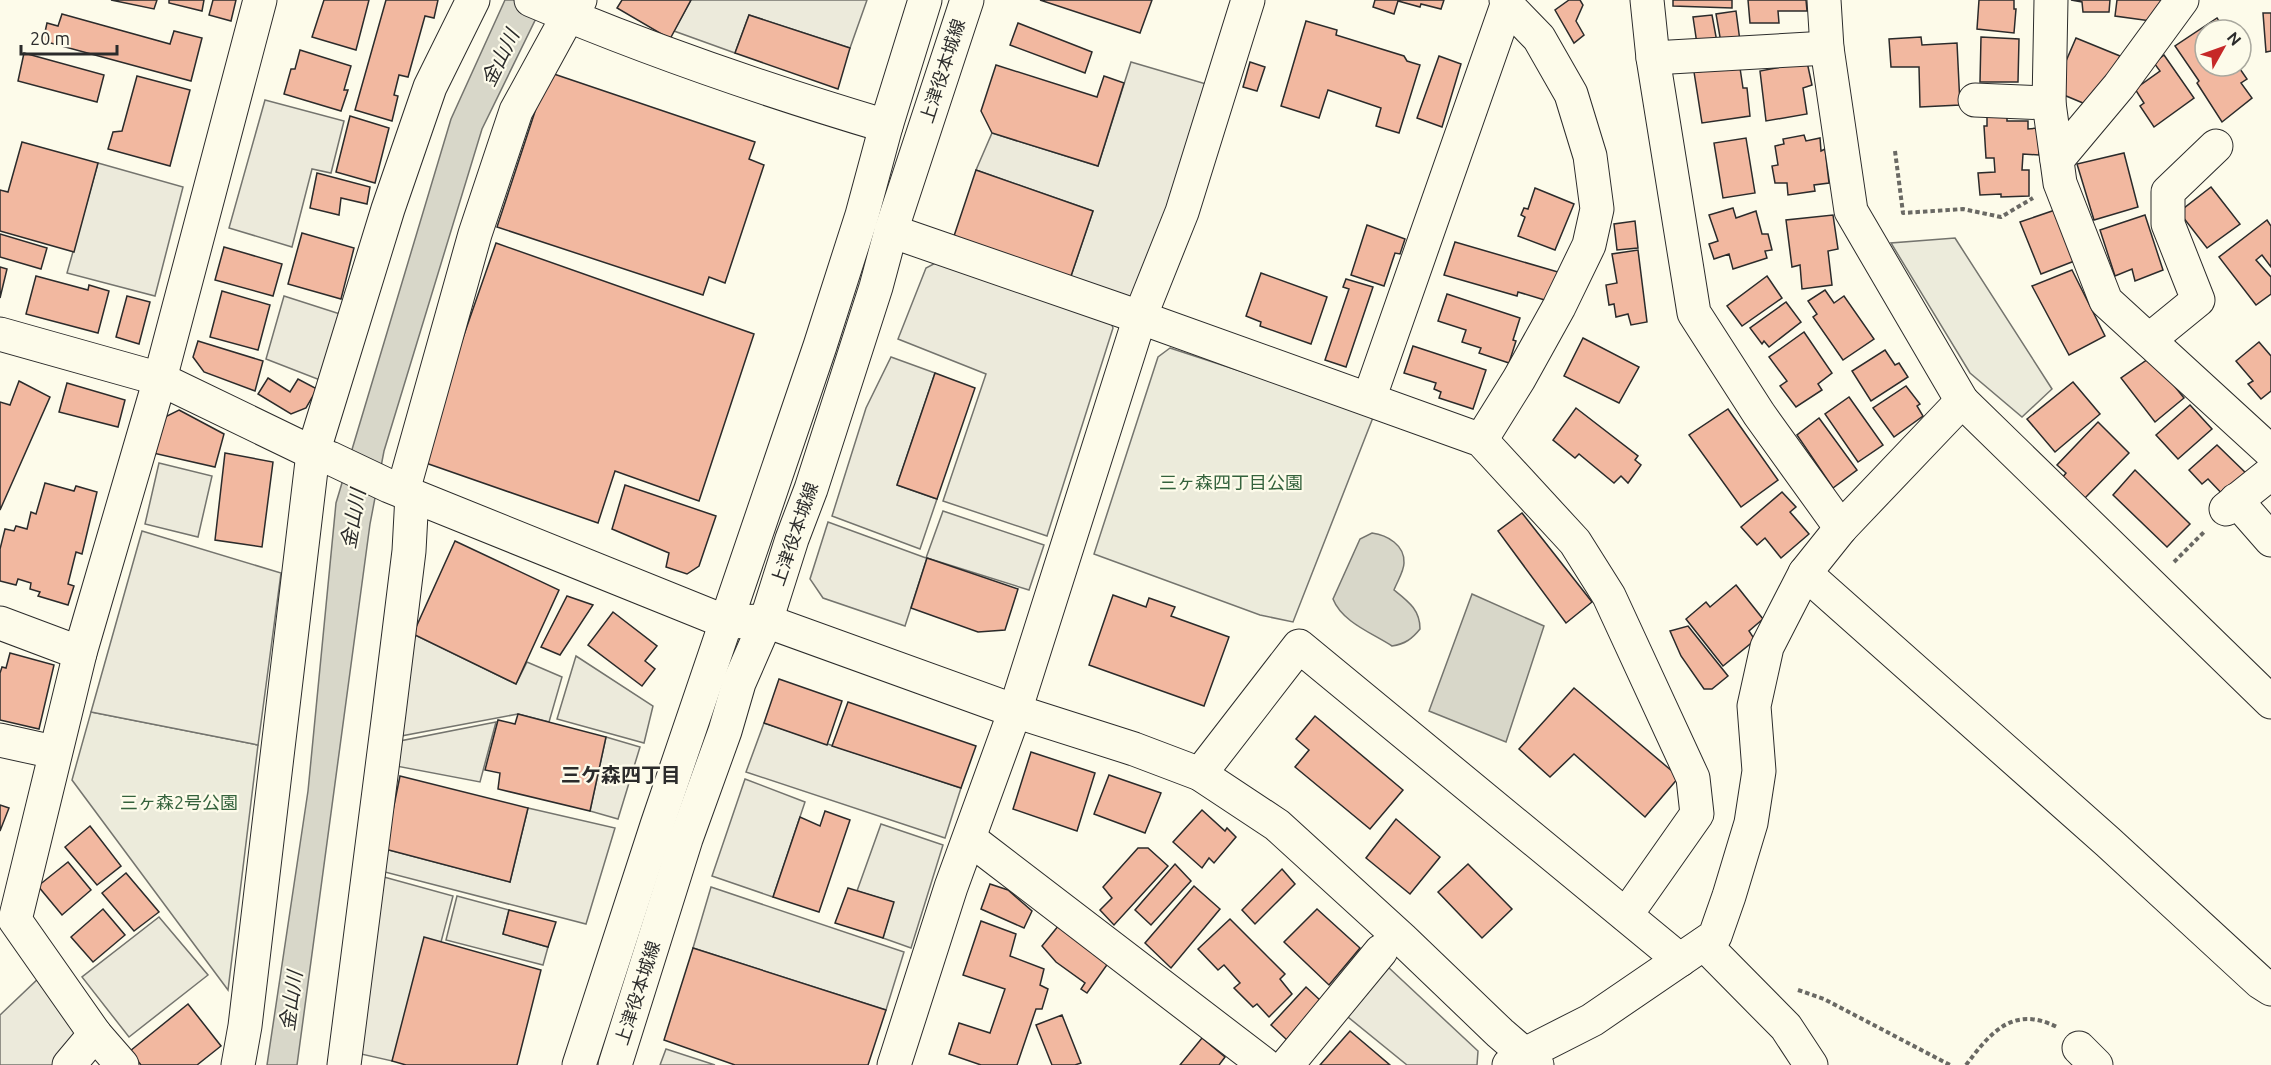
<svg xmlns="http://www.w3.org/2000/svg" width="2271" height="1065" font-family="Ubuntu,'Noto Sans JP',sans-serif">
  <rect width="100%" height="100%" fill="#fdfbea"/>
  <!-- green -->
  <g fill="#ecebdb" stroke="#74746e" stroke-width="1.5">
    <polygon points="1955,238 2052,389 2022,417 1970,373 1891,243"/>
    <polygon points="1170,348 1374,415 1293,622 1260,615 1094,554 1158,357"/>
    <polygon points="91,712 258,745 228,990 72,780"/>
  </g>
  <!-- parking -->
  <g fill="#eceadb" stroke="#74746e" stroke-width="1.5">
    <polygon points="691,0 867,0 850,48 749,15 735,53 674,31"/>
    <polygon points="1131,62 1206,84 1139,293 1128,302 1069,282 1093,211 976,170 992,133 1098,166"/>
    <polygon points="265,100 344,121 331,173 312,169 292,247 229,228"/>
    <polygon points="98,163 183,187 155,296 67,273"/>
    <polygon points="941,260 1110,319 1113,328 1047,536 943,501 986,374 898,339 926,268"/>
    <polygon points="284,296 340,314 320,380 266,359"/>
    <polygon points="891,357 935,373 897,485 937,499 920,549 832,516 866,408"/>
    <polygon points="159,463 212,476 198,537 145,524"/>
    <polygon points="943,511 1044,545 1029,590 927,558 905,626 823,598 810,579 828,522 926,558"/>
    <polygon points="142,531 281,573 258,745 91,712"/>
    <polygon points="413,634 516,684 527,662 562,677 549,722 518,714 401,736"/>
    <polygon points="576,656 653,706 644,743 557,719"/>
    <polygon points="496,722 480,782 396,766 400,741"/>
    <polygon points="764,723 961,788 945,838 746,772"/>
    <polygon points="606,737 640,747 618,819 590,811"/>
    <polygon points="745,779 805,802 773,897 712,876"/>
    <polygon points="528,808 615,828 586,924 381,871 385,849 510,882"/>
    <polygon points="881,824 943,845 911,948 883,938 893,902 857,891"/>
    <polygon points="384,877 453,896 441,942 392,1061 361,1054"/>
    <polygon points="711,887 904,952 886,1010 693,948"/>
    <polygon points="457,896 509,910 503,934 548,947 543,965 446,940"/>
    <polygon points="159,917 208,975 129,1037 82,977"/>
    <polygon points="1388,967 1478,1051 1477,1065 1407,1065 1343,1013"/>
    <polygon points="39,978 80,1033 55,1065 0,1065 0,1015"/>
    <polygon points="666,1049 715,1065 660,1065"/>
  </g>
  <!-- water -->
  <g fill="#d8d7c9" stroke="#74746e" stroke-width="1.5">
    <polygon points="505,0 545,0 482,129 384,451 370,524 297,1065 267,1065 308,791 336,503 451,119"/>
    <path d="M1372,533c15,2 33,12 32,30 0,8 -7,19 -10,27 15,12 26,20 26,39 -8,10 -15,15 -28,17 -20,-13 -50,-24 -59,-47l27,-60z"/>
    <polygon points="1472,594 1544,626 1506,742 1429,711"/>
  </g>
  <!-- building -->
  <g fill="#f2b8a0" stroke="#2b2b2b" stroke-width="1.5">
    <polygon points="111,0 157,0 154,9"/>
    <polygon points="169,0 204,0 202,11 169,3"/>
    <polygon points="213,0 236,0 231,21 209,15"/>
    <polygon points="324,0 369,0 356,50 312,37"/>
    <polygon points="386,0 438,0 434,18 425,16 408,77 399,75 394,95 398,96 392,121 355,110"/>
    <polygon points="622,0 691,0 670,39 617,8"/>
    <polygon points="1040,0 1152,0 1140,33"/>
    <polygon points="1375,0 1444,0 1441,9 1421,4 1420,7 1398,1 1394,14 1373,7"/>
    <polygon points="1569,0 1580,0 1583,5 1576,21 1584,35 1574,43 1555,10"/>
    <polygon points="1673,0 1732,0 1732,8 1673,6"/>
    <polygon points="1748,0 1806,0 1807,11 1778,11 1779,23 1750,23"/>
    <polygon points="1979,0 2014,0 2014,9 2016,9 2014,33 1977,29"/>
    <polygon points="2071,0 2110,0 2109,12 2083,12 2082,2"/>
    <polygon points="2117,0 2162,0 2158,22 2115,16"/>
    <polygon points="1736,11 1740,41 1721,43 1716,14"/>
    <polygon points="2263,13 2271,13 2271,51 2266,52"/>
    <polygon points="62,14 170,44 174,31 202,38 191,81 43,41 47,23 58,26"/>
    <polygon points="749,15 850,48 838,89 735,53"/>
    <polygon points="1712,15 1717,42 1697,44 1693,17"/>
    <polygon points="2217,18 2225,30 2205,30 2205,66 2238,66 2247,79 2241,83 2252,98 2222,122 2197,83 2199,81 2175,46"/>
    <polygon points="1306,21 1337,30 1336,35 1404,56 1407,61 1420,65 1399,133 1376,126 1381,108 1328,90 1319,118 1281,106"/>
    <polygon points="1018,23 1092,52 1085,73 1010,45"/>
    <polygon points="1921,37 1922,45 1957,43 1960,105 1920,107 1919,67 1891,67 1889,39"/>
    <polygon points="1981,37 2019,39 2018,82 1980,82"/>
    <polygon points="2076,38 2120,56 2095,108 2059,93 2066,78 2060,75"/>
    <polygon points="300,50 351,66 344,90 348,90 341,111 284,94 291,69 295,69"/>
    <polygon points="24,53 104,75 97,102 18,81"/>
    <polygon points="2164,55 2194,98 2154,127 2140,106 2144,103 2135,89 2160,71 2154,63"/>
    <polygon points="1439,56 1461,64 1442,127 1417,118"/>
    <polygon points="1250,62 1265,67 1257,91 1243,87"/>
    <polygon points="1807,62 1812,85 1803,88 1807,114 1766,121 1760,71"/>
    <polygon points="996,65 1097,97 1104,76 1124,83 1098,166 992,133 981,111"/>
    <polygon points="1740,68 1743,88 1747,88 1750,116 1702,123 1694,72"/>
    <polygon points="548,72 755,142 749,159 764,165 725,283 709,277 703,295 497,227"/>
    <polygon points="137,76 190,90 170,166 108,149 113,132 122,131"/>
    <polygon points="2007,112 2007,121 2028,121 2028,129 2038,128 2039,155 2023,154 2022,170 2029,170 2029,196 2001,197 2001,194 1980,195 1978,173 1995,172 1994,158 1986,158 1984,126 1987,126 1987,113"/>
    <polygon points="350,116 389,128 375,183 336,172"/>
    <polygon points="1804,135 1806,141 1820,138 1821,151 1825,149 1829,183 1814,185 1815,191 1788,195 1787,183 1775,183 1772,166 1778,165 1775,146 1784,144 1783,139"/>
    <polygon points="1746,138 1755,193 1723,198 1714,143"/>
    <polygon points="22,142 98,163 74,252 0,231 0,190 8,192"/>
    <polygon points="2124,153 2138,207 2094,220 2077,164"/>
    <polygon points="976,170 1093,211 1069,282 952,242"/>
    <polygon points="317,173 370,187 367,204 341,198 339,215 310,208"/>
    <polygon points="2211,187 2240,224 2207,248 2179,212"/>
    <polygon points="1535,188 1574,204 1555,250 1518,236 1525,217 1521,215 1524,208 1528,209"/>
    <polygon points="1733,208 1736,218 1756,211 1762,234 1768,234 1772,250 1765,251 1767,258 1733,269 1729,254 1714,259 1709,244 1718,241 1709,215"/>
    <polygon points="2058,209 2077,260 2041,274 2020,222"/>
    <polygon points="1833,215 1838,249 1828,251 1832,285 1802,289 1800,265 1792,267 1786,220"/>
    <polygon points="2145,215 2163,270 2135,281 2132,269 2115,276 2100,230"/>
    <polygon points="2267,220 2271,226 2271,267 2262,255 2256,260 2271,277 2271,294 2256,305 2219,257"/>
    <polygon points="1635,221 1638,248 1617,250 1614,224"/>
    <polygon points="1367,225 1405,239 1400,254 1395,253 1384,286 1351,275"/>
    <polygon points="302,233 354,248 341,299 288,284"/>
    <polygon points="0,234 47,248 41,269 0,257"/>
    <polygon points="1455,242 1558,272 1548,301 1518,292 1517,296 1444,275"/>
    <polygon points="496,243 754,334 699,501 615,471 598,523 420,461"/>
    <polygon points="224,247 282,264 273,296 215,280"/>
    <polygon points="1638,250 1647,322 1631,325 1628,314 1616,317 1614,304 1609,305 1606,285 1617,283 1612,254"/>
    <polygon points="0,267 7,269 0,298"/>
    <polygon points="2072,270 2105,336 2069,355 2032,286"/>
    <polygon points="1261,273 1327,297 1311,344 1260,326 1261,322 1246,316"/>
    <polygon points="36,276 88,290 89,285 109,291 98,333 26,314"/>
    <polygon points="1767,276 1782,298 1742,326 1727,306"/>
    <polygon points="1346,279 1373,287 1346,367 1325,360 1349,289 1343,287"/>
    <polygon points="1825,290 1834,303 1844,296 1874,339 1843,360 1813,317 1817,314 1808,301"/>
    <polygon points="222,291 270,305 258,350 210,337"/>
    <polygon points="1447,294 1520,318 1513,340 1516,341 1509,363 1479,353 1481,348 1462,342 1466,330 1438,321"/>
    <polygon points="127,296 150,302 139,344 116,337"/>
    <polygon points="1786,302 1801,322 1769,347 1764,341 1762,344 1750,328"/>
    <polygon points="1804,332 1832,373 1818,384 1822,390 1796,407 1780,386 1787,381 1769,357"/>
    <polygon points="1583,338 1639,367 1619,403 1564,376"/>
    <polygon points="198,341 263,361 255,391 204,372 193,357"/>
    <polygon points="2259,342 2271,356 2271,391 2261,399 2248,384 2253,381 2236,361"/>
    <polygon points="1413,346 1486,370 1473,409 1439,398 1441,392 1434,389 1436,383 1404,373"/>
    <polygon points="1885,350 1895,365 1899,363 1908,377 1871,401 1852,371"/>
    <polygon points="2151,357 2184,398 2155,422 2121,378"/>
    <polygon points="935,373 975,388 937,499 897,485"/>
    <polygon points="268,378 290,392 298,379 317,389 306,408 291,414 258,394"/>
    <polygon points="19,381 50,397 0,510 0,402 10,405"/>
    <polygon points="2073,382 2100,414 2055,452 2027,419"/>
    <polygon points="67,383 125,400 118,427 59,412"/>
    <polygon points="1906,386 1920,404 1917,406 1923,416 1894,437 1873,408"/>
    <polygon points="1849,397 1883,445 1858,462 1825,414"/>
    <polygon points="2190,405 2212,429 2178,459 2156,435"/>
    <polygon points="1576,408 1638,456 1635,460 1641,465 1628,483 1621,476 1614,483 1579,454 1575,458 1553,440"/>
    <polygon points="1728,409 1778,480 1741,507 1689,435"/>
    <polygon points="179,410 224,434 215,467 153,453 163,418"/>
    <polygon points="1819,418 1857,470 1833,488 1797,435"/>
    <polygon points="2098,422 2129,453 2084,499 2062,478 2066,473 2057,465"/>
    <polygon points="2217,445 2251,478 2228,500 2208,479 2202,484 2189,470"/>
    <polygon points="225,453 273,462 262,547 215,540"/>
    <polygon points="2135,470 2190,524 2167,547 2113,495"/>
    <polygon points="45,483 74,491 76,486 97,492 82,554 76,552 68,584 74,586 68,605 38,596 40,592 30,589 31,583 18,579 16,585 0,581 0,549 5,529 14,531 16,526 27,529 31,512 36,514"/>
    <polygon points="625,485 716,516 699,566 687,574 666,567 669,553 612,529"/>
    <polygon points="1782,492 1796,507 1790,512 1809,534 1781,558 1765,538 1757,545 1741,527"/>
    <polygon points="1522,513 1592,602 1566,623 1498,531"/>
    <polygon points="455,541 559,590 516,684 413,634"/>
    <polygon points="927,558 1018,589 1005,630 978,632 911,608"/>
    <polygon points="1736,585 1763,619 1749,631 1755,640 1723,666 1686,619 1706,602 1710,607"/>
    <polygon points="1113,595 1146,607 1149,598 1175,607 1171,616 1229,637 1204,706 1089,665"/>
    <polygon points="567,596 593,605 560,655 541,647"/>
    <polygon points="613,612 657,646 645,661 655,669 642,686 588,645"/>
    <polygon points="1688,626 1728,676 1712,689 1704,689 1681,656 1670,631"/>
    <polygon points="10,653 54,665 39,729 0,720 0,673 2,667 6,668"/>
    <polygon points="779,679 842,701 827,745 764,723"/>
    <polygon points="1574,688 1679,777 1645,817 1574,754 1550,777 1519,749"/>
    <polygon points="848,702 976,746 961,788 832,746"/>
    <polygon points="518,714 606,737 590,811 498,789 500,773 485,770 498,720 515,724"/>
    <polygon points="1315,716 1403,790 1370,829 1295,767 1309,750 1296,739"/>
    <polygon points="1031,752 1095,773 1077,831 1013,809"/>
    <polygon points="1109,775 1161,793 1145,833 1094,814"/>
    <polygon points="400,776 528,808 510,882 385,849"/>
    <polygon points="0,805 9,808 0,831"/>
    <polygon points="1202,810 1225,831 1227,828 1236,837 1214,863 1209,858 1202,868 1173,842"/>
    <polygon points="825,811 850,820 819,912 773,897 800,817 820,826"/>
    <polygon points="1396,819 1440,857 1410,894 1366,858"/>
    <polygon points="90,826 121,866 97,885 65,847"/>
    <polygon points="1138,848 1148,848 1168,866 1114,925 1100,910 1112,898 1103,887"/>
    <polygon points="68,862 91,890 62,915 38,886"/>
    <polygon points="1175,864 1191,881 1151,925 1135,910"/>
    <polygon points="1468,864 1512,909 1482,938 1438,892"/>
    <polygon points="1282,869 1295,884 1255,924 1242,910"/>
    <polygon points="126,873 159,912 134,931 102,893"/>
    <polygon points="990,884 1008,890 1032,911 1024,928 981,909"/>
    <polygon points="1194,886 1220,909 1171,968 1145,943"/>
    <polygon points="848,888 894,902 883,938 835,923"/>
    <polygon points="103,909 125,935 93,962 71,937"/>
    <polygon points="1317,909 1360,948 1329,985 1284,942"/>
    <polygon points="509,910 556,922 548,947 503,934"/>
    <polygon points="1230,919 1285,974 1280,979 1292,994 1269,1017 1257,1004 1253,1007 1234,988 1240,983 1224,965 1218,970 1198,949"/>
    <polygon points="981,921 1016,934 1010,956 1044,969 1040,985 1048,989 1042,1009 1036,1009 1017,1065 981,1065 949,1054 959,1023 990,1033 1005,989 963,975"/>
    <polygon points="1059,925 1109,962 1087,993 1081,989 1085,983 1056,962 1042,946"/>
    <polygon points="424,937 541,970 517,1065 406,1065 392,1061"/>
    <polygon points="693,948 886,1010 868,1065 735,1065 664,1040"/>
    <polygon points="1306,987 1321,1001 1287,1040 1271,1025"/>
    <polygon points="188,1004 221,1046 197,1065 141,1065 130,1051"/>
    <polygon points="1062,1015 1081,1063 1075,1065 1052,1065 1036,1025"/>
    <polygon points="1350,1031 1390,1065 1320,1065"/>
    <polygon points="1202,1038 1225,1057 1219,1065 1180,1065"/>
  </g>
  <g fill="none" stroke-linecap="round" stroke-linejoin="round">
    <!-- minor casing -->
    <g stroke="#2b2b2b" stroke-width="35">
      <g id="minor">
        <path d="M531,0c115,49 234,90 355,126"/>
        <polyline points="1647,0 1653,58 1694,313 1759,414 1841,528"/>
        <polyline points="1824,0 1827,48 1851,211 1962,401 2271,702"/>
        <polyline points="2051,0 2049,103 2060,183 2106,301 2271,452"/>
        <polyline points="1653,58 1827,48"/>
        <polyline points="1975,100 2049,103"/>
        <polyline points="2057,160 2119,86 2182,0"/>
        <polyline points="891,231 1125,312 1481,440 1575,542 1609,596 1693,778 1697,814 1626,915"/>
        <polyline points="0,334 160,379 313,453 330,458 389,486 726,622 766,621 1015,711 1134,749 1200,774 1277,825 1402,939 1500,1033 1537,1065"/>
        <polyline points="2149,340 2198,300 2168,224 2168,192 2216,146"/>
        <polyline points="1369,399 1507,5 1506,0"/>
        <polyline points="1481,440 1519,379 1559,307 1589,245 1597,209 1590,156 1571,94 1539,38 1507,5"/>
        <polyline points="403,491 475,234 516,111 568,16 580,0"/>
        <polyline points="2236,500 2271,540"/>
        <polyline points="2226,509 2271,473"/>
        <polyline points="1805,573 2108,842 2260,982 2271,989"/>
        <polyline points="0,623 80,653"/>
        <polyline points="0,740 54,752"/>
        <polyline points="1200,774 1299,646 1680,960"/>
        <polyline points="970,839 1265,1065"/>
        <polyline points="1704,944 1786,1027 1811,1065"/>
        <polyline points="2079,1048 2096,1065"/>
        <polyline points="69,1065 95,1034"/>
        <polyline points="122,1065 95,1034 15,920 80,653 160,379 260,0"/>
        <polyline points="238,1065 245,1026 313,453 388,209 430,87 473,0"/>
        <polyline points="344,1065 389,713 409,551 412,495"/>
        <polyline points="579,1065 657,825 820,346 862,215 886,126 925,0"/>
        <polyline points="615,1065 686,839 725,731 739,683 766,621 792,539 811,489 876,287 891,231 967,0"/>
        <polyline points="894,1065 951,887 1015,711 1140,317 1182,212 1248,0"/>
        <polyline points="1287,1065 1381,951"/>
        <polyline points="1509,1065 1525,1054 1592,1020 1715,936 1729,896 1751,823 1759,771 1754,706 1767,647 1805,573 1841,528 1962,401"/>
      </g>
    </g>
    <!-- path -->
    <g stroke="#6a6964" stroke-width="4" stroke-dasharray="4.5 3" stroke-linecap="butt">
      <polyline points="1895,151 1903,213 1963,209 2001,217 2033,198"/>
      <polyline points="2174,562 2205,531"/>
      <polyline points="1798,990 1824,999 1950,1065"/>
      <path d="M1966,1065c25,-33 47,-60 91,-38"/>
    </g>
    <!-- minor -->
    <use href="#minor" stroke="#fdfbea" stroke-width="33"/>
  </g>
  <g text-anchor="middle" stroke-width="4.5" stroke-linejoin="round" paint-order="stroke">
    <!-- street labels -->
    <g font-size="18" fill="#2b2b2b" stroke="#fdfbea">
      <text transform="translate(943 71) rotate(-72)" y="6">上津役本城線</text>
      <text transform="translate(795 534) rotate(-71)" y="6">上津役本城線</text>
      <text transform="translate(638 993) rotate(-72)" y="6">上津役本城線</text>
    </g>
    <!-- park labels -->
    <g font-size="18" fill="#34623c" stroke="#fdfbea">
      <text x="1231" y="489">三ヶ森四丁目公園</text>
      <text x="179" y="809">三ヶ森2号公園</text>
    </g>
    <!-- water labels -->
    <g font-size="20" font-style="italic" fill="#2b2b2b" stroke="#fdfbea">
      <text transform="translate(500 58) rotate(-64)" y="7">金山川</text>
      <text transform="translate(353 519) rotate(-80)" y="7">金山川</text>
      <text transform="translate(291 1001) rotate(-82)" y="7">金山川</text>
    </g>
    <!-- neighbourhood labels -->
    <g font-size="20" font-weight="bold" fill="#2b2b2b" stroke="#fdfbea">
      <text x="621" y="782">三ケ森四丁目</text>
    </g>
  </g>
  <!-- north arrow -->
  <g transform="translate(2223 48) rotate(50)"><circle r="28" fill="#fdfbea" stroke="#a9a89e" stroke-width="1.5"/>
  <path d="M0-4.5L10 22L0 15L-10 22Z" fill="#c62828"/>
  <text y="-9" font-size="16" font-weight="bold" text-anchor="middle" fill="#2b2b2b">N</text>
  </g>
  <!-- scale -->
  <path d="M21 45v9h96v-9" fill="none" stroke="#2b2b2b" stroke-width="3"/>
  <text x="30" y="45" font-size="18" fill="#2b2b2b" stroke="#fdfbea" stroke-width="4.5" paint-order="stroke">20 m</text>
</svg>
